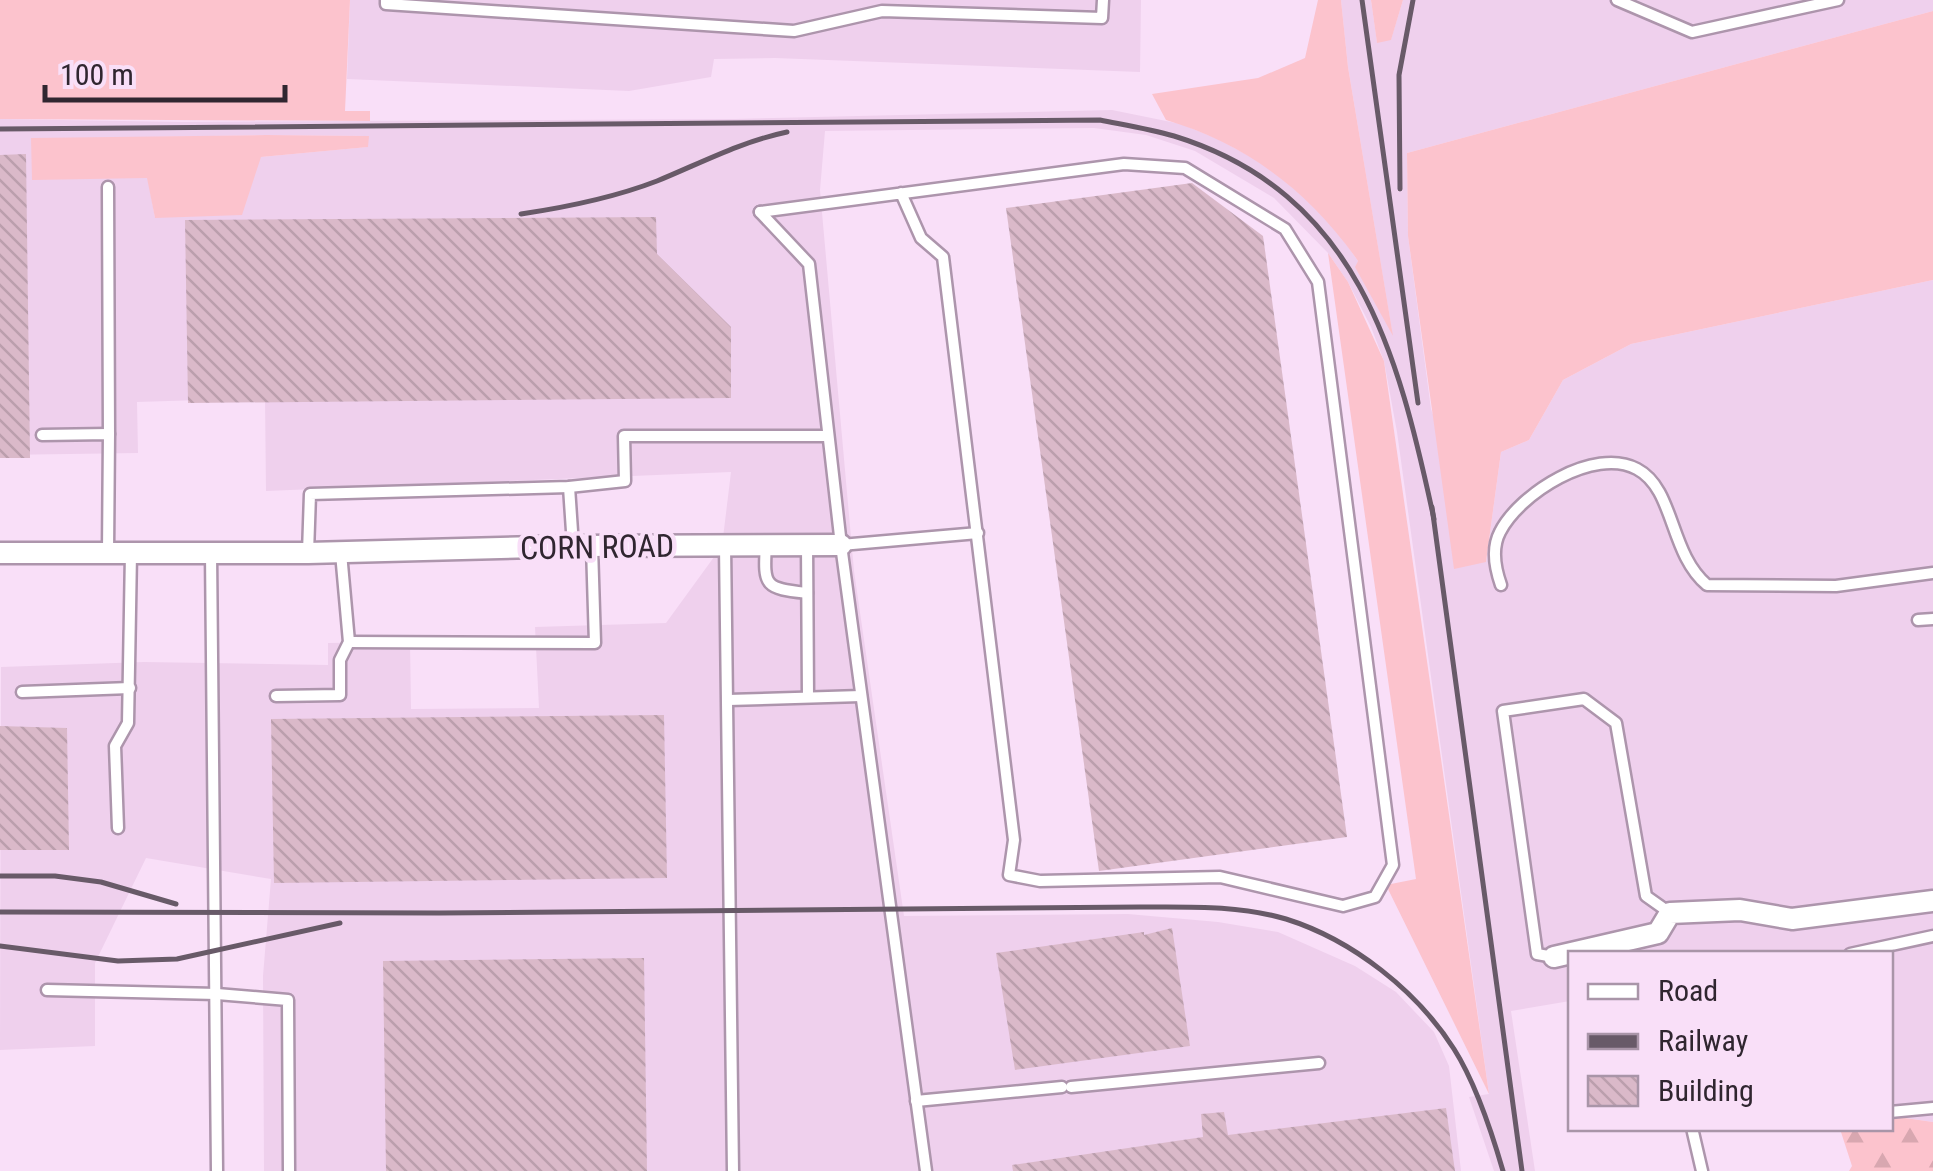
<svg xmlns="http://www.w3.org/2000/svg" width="1933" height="1171" font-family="'Roboto Condensed',sans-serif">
  <defs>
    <pattern id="forest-firs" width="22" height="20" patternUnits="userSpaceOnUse" patternTransform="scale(2.5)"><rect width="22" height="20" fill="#fcc3cd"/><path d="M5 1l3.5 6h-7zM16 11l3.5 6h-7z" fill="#d8a7b0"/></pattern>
    <pattern id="building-back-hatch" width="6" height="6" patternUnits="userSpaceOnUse" patternTransform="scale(2.5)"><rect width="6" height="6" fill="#dab9c9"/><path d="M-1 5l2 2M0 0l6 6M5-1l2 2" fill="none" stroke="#bb9fad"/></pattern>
  </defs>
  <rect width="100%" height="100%" fill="#f9dff8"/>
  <!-- built -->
  <g fill="#efd0ed" fill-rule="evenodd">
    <polygon points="350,0 1141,0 1140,72 775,58 714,59 711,77 629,91 347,79"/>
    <path d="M1341,0h30l6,42 14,-3 12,-39h530v11l-526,142 1,83 23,173 55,153 15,-110 28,-12 34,-60 68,-36 302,-64v842l-42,-6 -1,-162h-320v47l-59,10 24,160h-41l-25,-74 20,-3 -92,-662 -13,-71 -13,-34 -23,-45 -20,-29 -54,-55 -79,-47 -49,-16 -52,-7 -269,3 -5,59 34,381 50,345 224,-2 90,8 60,10 77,34 41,26 38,40 15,34 12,105h-1197l-1,-195 8,-97 -125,-21 -51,105v83l-95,4 1,-383 143,-5 184,3v-22l82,-1 1,67 128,-1 -4,-81 131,-4 56,-77 9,-74 -465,19 -1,-93 -128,4 1,51 -138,2v-336l183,3 552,-3 377,-9 69,14 37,15 44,24 48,38 26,29 22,31 -2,6 36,64 -44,-264zM266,135l102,1 -1,11 -106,10 -106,61 -7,-40 -117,-39z"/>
  </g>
  <!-- grass -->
  <g fill="#fcc3cd">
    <polygon points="0,0 350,0 345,111 370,111 370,121 0,119"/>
    <path d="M1318,0h23l7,67 45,269 -38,-69 3,-6c-48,-69 -111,-117 -192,-141l-14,-26 106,-16 47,-20z"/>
    <polygon points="1371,0 1403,0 1391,40 1377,43"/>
    <polygon points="1933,11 1933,280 1631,344 1563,380 1529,440 1501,452 1486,562 1454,569 1408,236 1407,153"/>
    <polygon points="266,135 369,136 368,147 261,157 242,215 155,218 147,178 32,180 31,138"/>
    <polygon points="1328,253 1348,282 1384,361 1489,1094 1386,885 1416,879"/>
  </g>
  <!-- forest -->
  <polygon fill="url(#forest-firs)" points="1891,1116 1933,1122 1933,1171 1849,1171 1852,1166 1840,1129 1890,1128"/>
  <!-- building -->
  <g fill="url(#building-back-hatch)">
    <polygon points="26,154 30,458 0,458 0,155"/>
    <polygon points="1192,183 1263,236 1347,837 1099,871 1006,208"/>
    <polygon points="656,217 657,254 731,327 731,398 188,403 185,220"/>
    <polygon points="664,715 667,878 274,883 271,719"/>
    <polygon points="0,726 67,728 69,850 0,850"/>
    <polygon points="1172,928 1190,1046 1015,1070 996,953 1144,932 1144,935"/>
    <polygon points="644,958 647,1171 386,1171 383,961"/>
    <polygon points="1446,1108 1455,1171 1013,1171 1012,1165 1203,1137 1201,1114 1224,1112 1228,1135"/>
  </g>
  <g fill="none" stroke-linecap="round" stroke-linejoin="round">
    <!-- lane casing -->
    <g stroke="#ad95ac" stroke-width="15">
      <g id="lane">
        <polyline points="386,0 386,4 794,31 882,11 1102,18 1103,0"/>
        <polyline points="1617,0 1692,32 1838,0"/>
        <polyline points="108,187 109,434"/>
        <polyline points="760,212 1124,164 1185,168 1285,229 1318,282 1393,865 1375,897 1343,906 1220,877 1040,881 1009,875 1014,840 943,257 921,238 901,193"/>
        <polyline points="760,212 809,264 841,545 926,1171"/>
        <polyline points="42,435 109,434 108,552"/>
        <polyline points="569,487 573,546"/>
        <path d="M766,545c-3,43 0,43 41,48"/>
        <polyline points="807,545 808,697"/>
        <polyline points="841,545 978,533"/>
        <polyline points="725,546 733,1171"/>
        <polyline points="211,553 217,1171"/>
        <polyline points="308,553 310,494 569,487 625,481 624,436 828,436"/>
        <path d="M1501,585c-6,-17 -10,-36 -1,-53 19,-38 94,-86 137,-63 38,20 32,84 70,116l129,1 97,-13"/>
        <polyline points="1918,620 1933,619"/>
        <polyline points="349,642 595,643 592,547"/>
        <polyline points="22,692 130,688"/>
        <polyline points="276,696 340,695 340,660 349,642 341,553"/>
        <polyline points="728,700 861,696"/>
        <polyline points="118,828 115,746 128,723 131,553"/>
        <polyline points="1850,954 1933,936"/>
        <polyline points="1554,957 1537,954 1503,711 1584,699 1616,723 1646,896 1670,913"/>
        <polyline points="47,990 217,994 288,1000 289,1171"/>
        <polyline points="1071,1087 1319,1063"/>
        <polyline points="916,1101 1062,1087"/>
        <polyline points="1890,1112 1933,1108"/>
        <polyline points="1692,1128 1702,1171"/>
      </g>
    </g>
    <!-- street casing -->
    <g stroke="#ad95ac" stroke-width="25">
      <g id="street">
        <polyline points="0,553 308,553 573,546 841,545"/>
        <polyline points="1554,957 1658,933 1670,913 1740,910 1792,919 1933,901"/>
      </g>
    </g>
    <!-- lane -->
    <use href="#lane" stroke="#fff" stroke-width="10"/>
    <!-- street -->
    <use href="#street" stroke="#fff" stroke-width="20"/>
    <!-- rail -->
    <g stroke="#685a68" stroke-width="5">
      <polyline points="1362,0 1418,403"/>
      <path d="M0,129l1100,-9c25,5 50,9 74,16 184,57 224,217 260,383"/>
      <polyline points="1400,189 1399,75 1413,0"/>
      <path d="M521,214c47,-7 92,-16 136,-33 44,-18 83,-39 130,-49"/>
      <polyline points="1432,507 1522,1171"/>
      <polyline points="0,876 55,876 101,882 176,904"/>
      <path d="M0,912l439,1 701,-6c48,0 99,-2 146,12 67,21 131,72 168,130 21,33 38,84 49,122"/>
      <polyline points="0,946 118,961 177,959 340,923"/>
    </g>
  </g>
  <g text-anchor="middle" stroke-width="9" stroke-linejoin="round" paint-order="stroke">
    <!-- street labels -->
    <g font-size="32" fill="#302630" stroke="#f9dff8">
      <text transform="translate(597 547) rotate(-1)" y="11">CORN ROAD</text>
    </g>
  </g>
  <!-- legend -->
  <rect x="1568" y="951" width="325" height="180" fill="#f9dff8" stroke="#a995a8" stroke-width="2.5"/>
  <rect x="1588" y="984" width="50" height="15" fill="#ffffff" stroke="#a995a8" stroke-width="2.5"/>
  <text x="1658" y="1001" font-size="30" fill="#302630">Road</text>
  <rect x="1588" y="1034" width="50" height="15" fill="#685a68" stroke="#a995a8" stroke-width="2.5"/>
  <text x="1658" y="1051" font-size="30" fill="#302630">Railway</text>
  <rect x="1588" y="1076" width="50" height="30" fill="url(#building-back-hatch)" stroke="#a995a8" stroke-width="2.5"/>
  <text x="1658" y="1101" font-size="30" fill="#302630">Building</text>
  <!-- scale -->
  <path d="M45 85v15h240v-15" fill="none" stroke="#302630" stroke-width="5"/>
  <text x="60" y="85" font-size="30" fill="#302630" stroke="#f9dff8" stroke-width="8" paint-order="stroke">100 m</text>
</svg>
